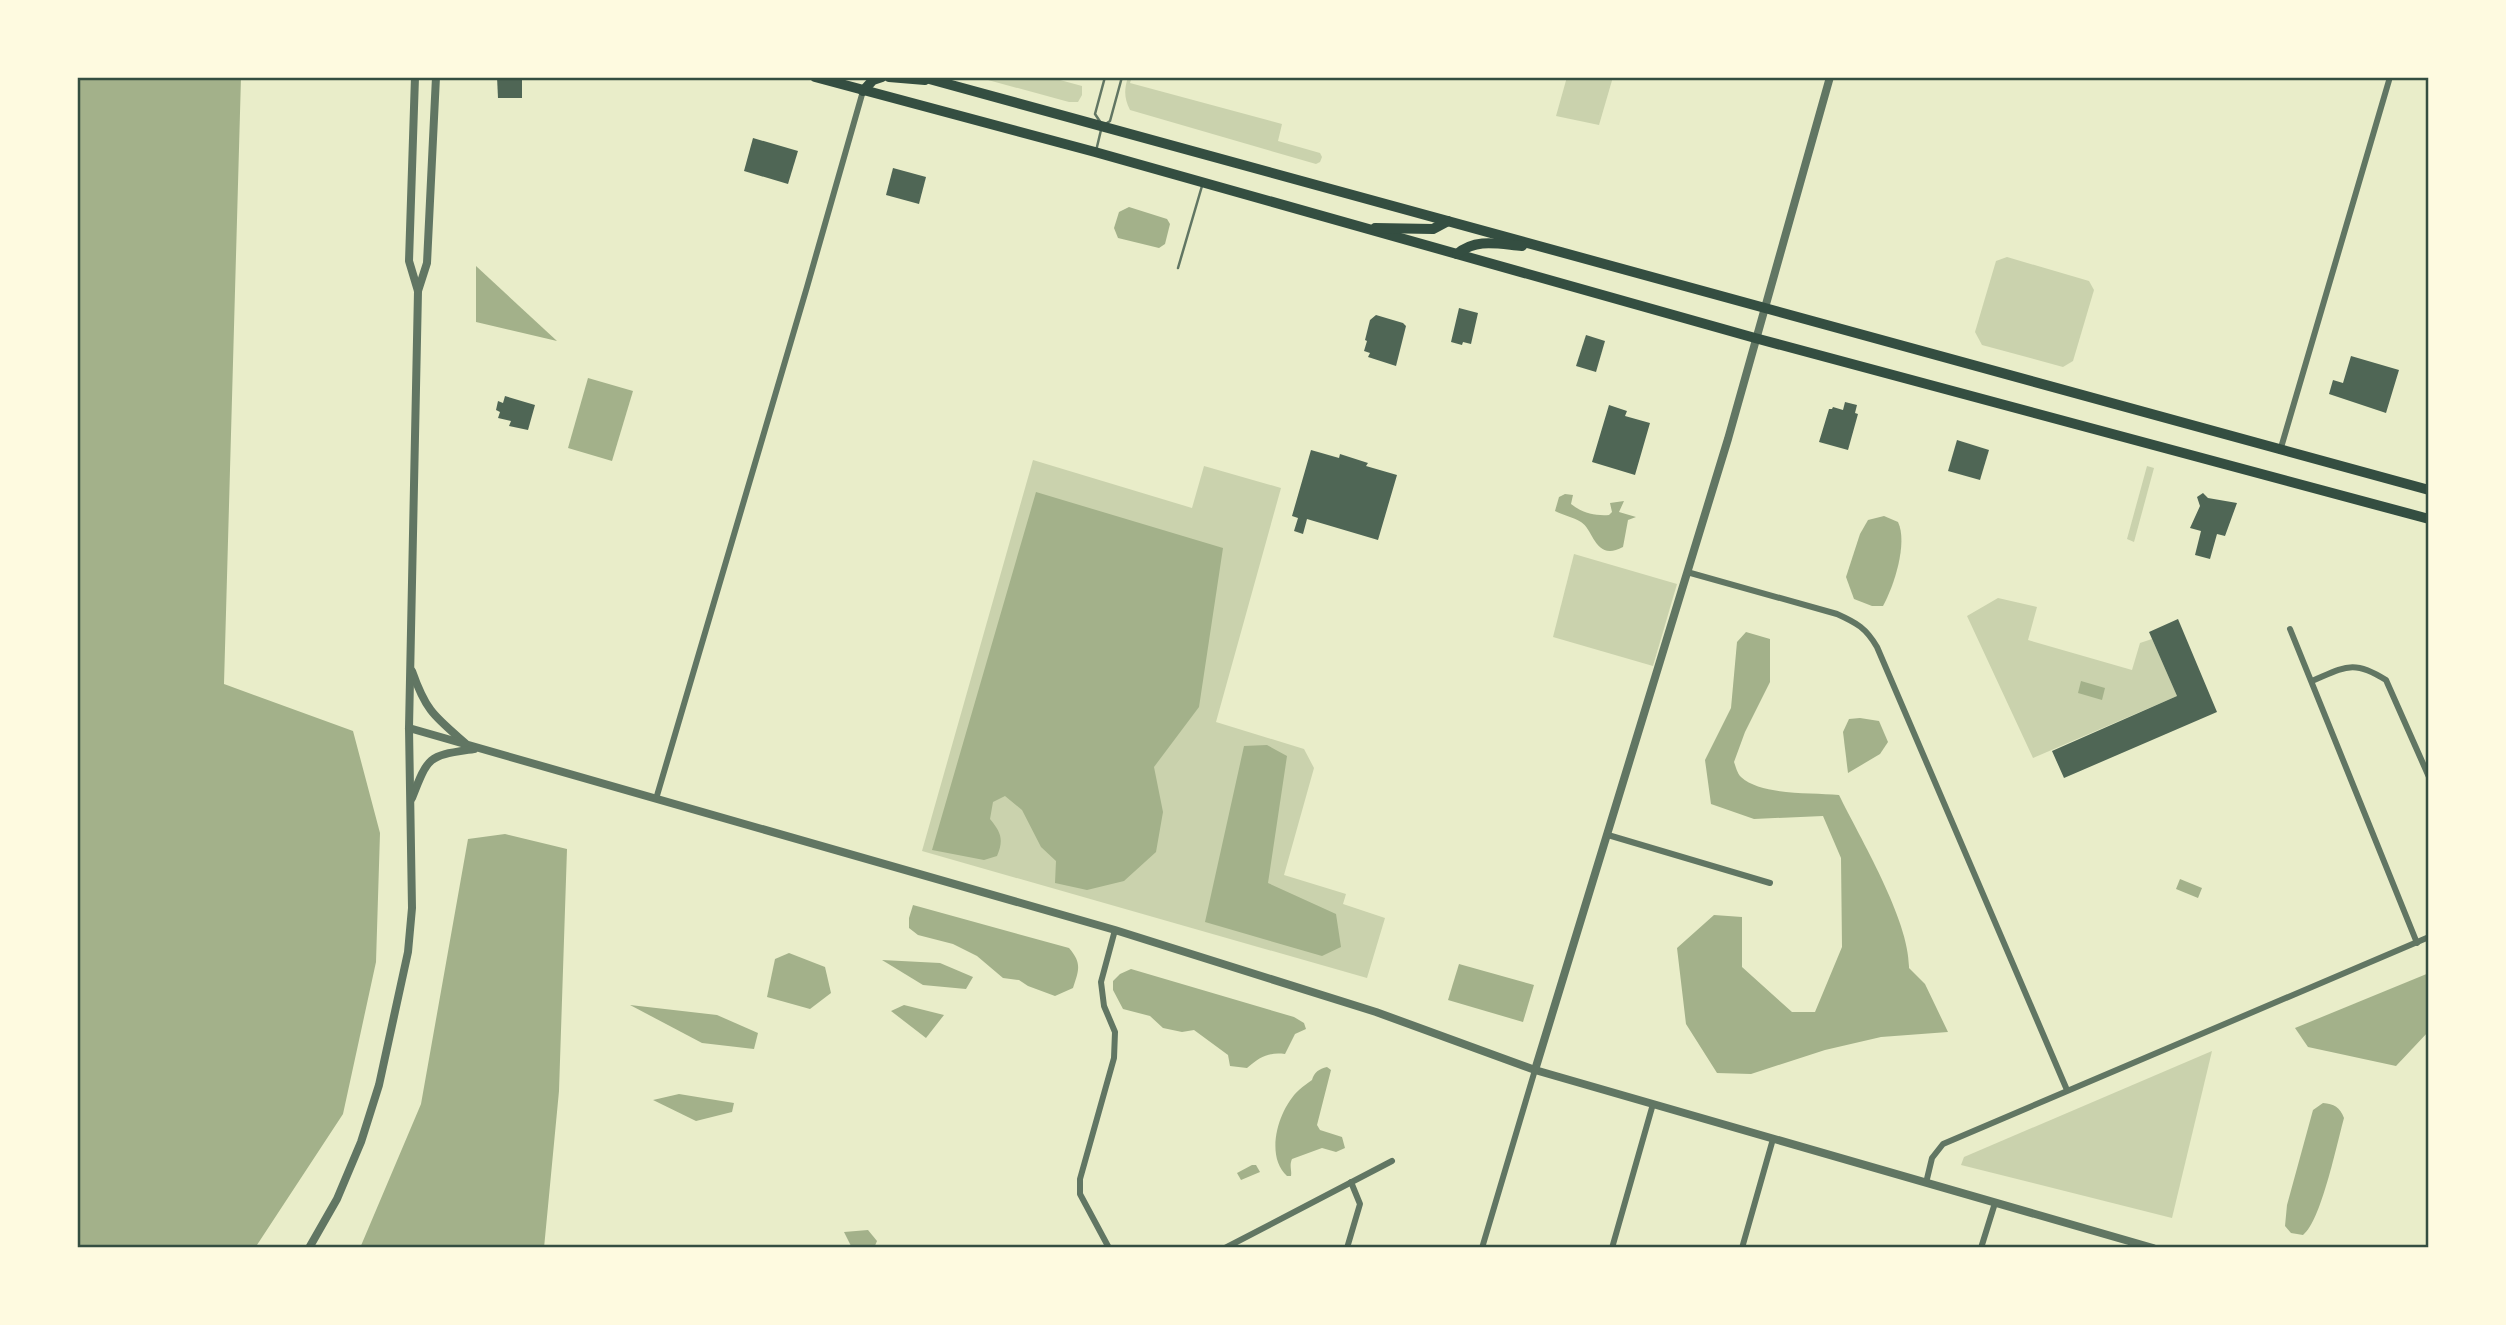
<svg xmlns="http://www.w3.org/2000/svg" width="2506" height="1325" font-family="'IBM Plex Sans',sans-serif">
  <rect width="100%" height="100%" fill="#e9edc9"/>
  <!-- green -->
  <g fill="#cad2ad">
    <polygon points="977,77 1049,77 1082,86 1082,95 1078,102 1069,102"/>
    <path d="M1128,77h4l-2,6 152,41 -4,17 42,12 2,4 -2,5 -4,2 -186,-54c-6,-12 -6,-20 -2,-33z"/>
    <polygon points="1567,77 1613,77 1599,125 1556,116"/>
    <polygon points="2007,257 2089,281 2094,290 2073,361 2063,367 1982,345 1975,332 1996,261"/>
    <polygon points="1033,460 1192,508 1204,466 1281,488 1216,722 1304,749 1314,768 1284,875 1346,894 1343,904 1385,918 1367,978 922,851"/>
    <polygon points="2147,466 2154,468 2134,542 2127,539"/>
    <polygon points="1574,554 1677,584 1653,666 1553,637"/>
    <polygon points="1998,598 2037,607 2028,640 2132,670 2140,643 2152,639 2177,696 2033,758 1967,616"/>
    <polygon points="2212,1051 2172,1218 1961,1165 1964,1157"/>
  </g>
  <!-- water -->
  <g fill="#a3b18a">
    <polygon points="77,77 241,77 224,684 353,731 380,833 376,962 343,1114 255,1248 77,1248"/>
    <polygon points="1129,207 1167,219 1170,224 1165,244 1159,248 1118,238 1114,228 1119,212"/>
    <polygon points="476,266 557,341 476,322"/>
    <polygon points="588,378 633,391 612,461 568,448"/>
    <path d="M1036,492l187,56 -24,159 -45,60 9,45 -7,40 -32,29 -37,9 -32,-7 1,-22 -15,-14 -19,-37 -17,-14 -12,6 -3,17c11,13 14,21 7,37l-13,4 -52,-10z"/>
    <path d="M1565,494l8,1 -2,9c11,9 24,12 38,11l3,-3 -2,-9 14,-2 -5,11 17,5 -8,3 -5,27c-28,15 -29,-17 -42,-25 -8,-5 -18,-7 -26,-11l4,-14z"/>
    <path d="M1884,516l14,6c10,21 -4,64 -15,84h-11l-18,-7 -8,-22 14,-43 8,-14z"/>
    <path d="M1746,632l24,7v43l-25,50 -11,30c2,5 3,11 7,15 21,19 70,15 98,18 21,43 71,126 70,173l16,16 23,48 -67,5 -56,13 -74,24 -34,-1 -31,-49 -9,-76 37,-33 28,2v50l50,45h23l27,-65 -1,-89 -18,-42 -69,3 -43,-15 -6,-44 26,-52 6,-66z"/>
    <polygon points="2081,681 2105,688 2102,700 2078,693"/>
    <polygon points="1860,718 1879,721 1888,742 1880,754 1848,773 1843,732 1849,719"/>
    <polygon points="1267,745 1287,756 1268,883 1336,914 1341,947 1322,956 1205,922 1244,746"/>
    <polygon points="505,834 567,849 559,1091 544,1248 360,1248 421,1104 468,839"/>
    <polygon points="2180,879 2202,888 2198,898 2176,889"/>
    <path d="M913,905l156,43c13,15 10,22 4,40l-18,8 -27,-10 -9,-6 -16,-2 -26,-22 -24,-12 -35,-9 -9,-7v-10z"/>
    <polygon points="789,953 825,967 831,993 810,1009 767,997 775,959"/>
    <polygon points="882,960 940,963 973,977 966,989 923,985"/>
    <polygon points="1459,964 1534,985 1523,1022 1448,1000"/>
    <path d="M1131,969l163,48 10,6 2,6 -11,5 -10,20c-17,-2 -25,3 -38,14l-17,-2 -2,-11 -34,-25 -12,2 -19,-4 -13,-12 -27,-7 -10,-19v-9l7,-7z"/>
    <polygon points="2429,973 2429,1031 2396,1066 2308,1047 2295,1028"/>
    <polygon points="630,1005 717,1015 758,1033 754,1049 702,1043"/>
    <polygon points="904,1005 944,1015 926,1038 891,1011"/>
    <path d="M1327,1067l4,3 -14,55 3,5 22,7 3,11 -9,4 -14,-4 -30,11c-3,7 0,11 -1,17h-4c-23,-21 -8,-68 12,-86 4,-4 9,-7 13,-10 2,-8 7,-11 15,-13z"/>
    <polygon points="679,1094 734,1103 732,1112 696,1121 653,1100"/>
    <path d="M2323,1103c11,1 17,4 21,15 -7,25 -23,104 -41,117l-12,-2 -6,-7 2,-21 26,-95z"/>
    <polygon points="1252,1165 1256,1165 1260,1172 1241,1180 1237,1173"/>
    <polygon points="868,1230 877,1241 874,1248 852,1248 844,1232"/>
  </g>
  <!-- building -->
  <g fill="#4f6655">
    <polygon points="497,77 522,77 522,98 498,98"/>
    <polygon points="753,138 798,151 788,184 744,171"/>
    <polygon points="893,168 926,177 919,204 886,195"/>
    <polygon points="1459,308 1478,313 1471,344 1463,342 1462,345 1451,342"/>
    <polygon points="1376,315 1403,323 1406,326 1396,366 1368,357 1370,353 1364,351 1367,341 1365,340 1370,320"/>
    <polygon points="1586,335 1605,341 1596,372 1576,366"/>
    <polygon points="2351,356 2399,370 2386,413 2329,394 2333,380 2343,383"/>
    <polygon points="505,396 535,405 528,430 509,426 511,421 498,418 500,412 496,410 498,401 503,403"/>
    <polygon points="1845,402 1857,405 1855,413 1858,414 1848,450 1819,442 1829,409 1832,409 1833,407 1843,410"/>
    <polygon points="1609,405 1627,411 1625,416 1650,423 1635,475 1592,462"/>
    <polygon points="1957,440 1989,450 1980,480 1948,471"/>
    <polygon points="1311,450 1339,458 1340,454 1368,463 1366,466 1397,475 1378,540 1307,519 1303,534 1294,531 1298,518 1292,516"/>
    <polygon points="2203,493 2208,498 2237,503 2225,536 2217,534 2210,559 2195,555 2201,531 2190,528 2200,506 2197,497"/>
    <polygon points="2178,619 2217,712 2064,778 2052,751 2177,696 2149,632"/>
  </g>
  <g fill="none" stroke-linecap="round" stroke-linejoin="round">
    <!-- service -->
    <g stroke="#617663" stroke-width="2.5">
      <polyline points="1101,123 1095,114 1105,77"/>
      <polyline points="1104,125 1110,121 1122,77"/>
      <polyline points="1096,151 1101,130"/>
      <polyline points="1178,268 1202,186"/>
    </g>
    <!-- minor -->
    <g stroke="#617663" stroke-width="6">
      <polyline points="2280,451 2390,77"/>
      <path d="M1687,572l150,42c20,9 29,14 40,33l190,443"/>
      <polyline points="2290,629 2417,943"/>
      <path d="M2312,681c33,-14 41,-22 74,-1l43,97"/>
      <polyline points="656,799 807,287 863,91"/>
      <polyline points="1608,835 1770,883"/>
      <polyline points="1926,1183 1932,1158 1943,1144 2429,937"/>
      <polyline points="1109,1248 1080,1194 1080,1179 1114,1058 1115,1032 1104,1006 1101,982 1115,930"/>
      <polyline points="1225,1248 1392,1161"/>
      <polyline points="1347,1248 1360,1204 1351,1182"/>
      <polyline points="1482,1248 1535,1070"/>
      <polyline points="1612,1248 1653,1104"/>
      <polyline points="1742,1248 1773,1139"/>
      <polyline points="1981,1248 1995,1203"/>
    </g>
    <!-- tertiary -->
    <g stroke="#617663" stroke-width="8">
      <polyline points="418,291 427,263 436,77"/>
      <path d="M412,671c14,40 22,45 53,72"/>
      <polyline points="409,728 1115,930 1376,1012 1535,1070 2153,1248"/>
      <path d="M412,798c17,-44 17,-42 62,-49"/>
      <polyline points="1535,1070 1728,439 1830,77"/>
      <polyline points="309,1248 337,1199 361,1142 379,1085 408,952 412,908 409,728 418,291 409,261 415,77"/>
    </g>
    <!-- primary -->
    <g stroke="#344e41" stroke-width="10">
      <polyline points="815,77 1095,152 1755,338 2429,519"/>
      <polyline points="889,77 925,80"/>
      <polyline points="922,77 2429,490"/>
      <polyline points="863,91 873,80 882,77"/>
      <polyline points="1375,228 1433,229 1448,221"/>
      <path d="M1457,254c19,-16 41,-10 65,-8"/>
    </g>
  </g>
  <!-- border -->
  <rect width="2506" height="1325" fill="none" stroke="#fefae0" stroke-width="158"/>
  <rect x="79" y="79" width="2348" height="1167" fill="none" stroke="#344e41" stroke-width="2.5"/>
</svg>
